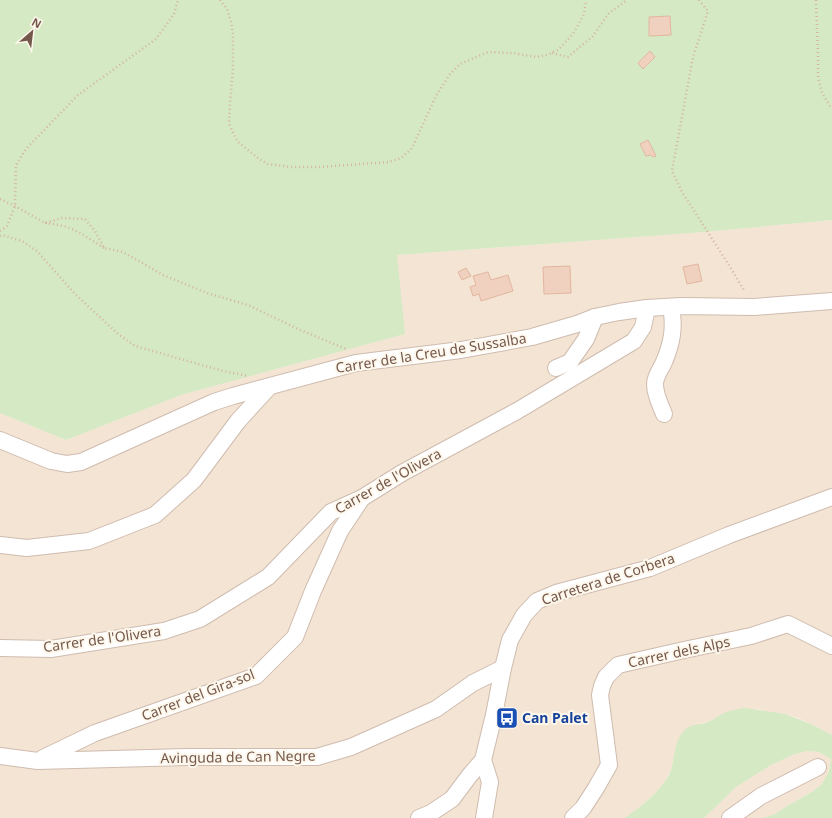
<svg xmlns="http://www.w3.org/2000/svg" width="832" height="818" font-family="'Noto Sans',sans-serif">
  <rect width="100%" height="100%" fill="#fcf2e6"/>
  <!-- residential -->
  <g fill="#f3e4d4">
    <polygon points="832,220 832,735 811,724 798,718 785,714 772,713 758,709 719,716 707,722 693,725 683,733 677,743 671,770 663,784 654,794 634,812 625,818 0,818 0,413 66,440 181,395 405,334 396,255 704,232"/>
    <polygon points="807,751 819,752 831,759 829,771 822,784 812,792 787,806 775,814 763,818 704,818 736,787 771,765 795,754"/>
  </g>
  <!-- green -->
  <g fill="#d4e9c4">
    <polygon points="0,0 832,0 832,220 704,232 397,255 405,334 181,395 66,440 0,413"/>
    <path d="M745,708l40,6 26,10 21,11v83h-69l12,-4 12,-8 25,-14 10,-8 7,-13 2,-12 -12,-7 -12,-1 -12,3 -24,11 -35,22 -32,31h-79c16,-11 39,-30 46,-48 4,-13 3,-28 12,-38 9,-10 15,-6 25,-10 8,-4 16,-10 25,-12 4,-1 8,-1 12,-2z"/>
  </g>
  <!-- building -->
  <g fill="#f0d0be" stroke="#e2b69f">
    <polygon points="670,16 671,35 649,36 649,17"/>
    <polygon points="650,51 655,57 643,69 638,63"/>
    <polygon points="648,140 656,156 653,157 651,155 646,156 640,144"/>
    <polygon points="698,264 702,281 687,284 683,267"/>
    <polygon points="570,266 571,293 544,294 543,267"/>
    <polygon points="466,268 471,276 462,280 458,272"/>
    <polygon points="488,272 491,280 508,275 513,291 481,301 479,294 473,296 470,287 476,285 473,276"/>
  </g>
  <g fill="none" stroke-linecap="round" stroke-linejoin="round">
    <!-- minor casing -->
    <g stroke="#cfbcaf" stroke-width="18">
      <g id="minor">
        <polyline points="556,368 570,362 586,339 595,317"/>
        <path d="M664,414c-4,-10 -9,-19 -9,-30 0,-8 6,-15 9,-22 8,-19 11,-35 7,-55"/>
        <polyline points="0,440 51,461 67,464 81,462 214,402 233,396 356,363 461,350 532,337 577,324 595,317 619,312 647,308 681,306 754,307 832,301"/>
        <polyline points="0,545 27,548 89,541 155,515 194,480 238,421 270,386"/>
        <polyline points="0,648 51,649 164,631 200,619 268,577 331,512 362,498 402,473 517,411 634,341 643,327 647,308"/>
        <polyline points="0,756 38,761 187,757 317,757 351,747 436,709 473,683 503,668"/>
        <polyline points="43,758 95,733 256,676 295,637 313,591 340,531 362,498"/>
        <polyline points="483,760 490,782 484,818"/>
        <polyline points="419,818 431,813 452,799 470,775 483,760 494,715 503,668 510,640 524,615 537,601 556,593 650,568 729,535 832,497"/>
        <polyline points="573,818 583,808 596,788 609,765 600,695 602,686 606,677 618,665 684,650 751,636 788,624 832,646"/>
        <polyline points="730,818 761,796 818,767"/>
      </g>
    </g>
    <!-- path -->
    <g stroke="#d5b4a1" stroke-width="2.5" stroke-dasharray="1 3" stroke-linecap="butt">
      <polyline points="220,0 227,9 231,22 233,34 233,68 230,103 229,123 233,133 238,142 259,159 268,164 291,167 320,167 389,162 401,158 412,148 436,96 450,74 460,64 488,52 512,53 537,57 547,55 558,50 573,34 584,14 586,0"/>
      <polyline points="699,0 708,11 693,57 672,171 682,192 727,262 745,292"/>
      <polyline points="816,0 818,56 818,77 822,93 830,106 832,108"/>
      <polyline points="552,53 568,57 593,36 609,13 627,0"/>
      <polyline points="0,199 15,206 45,223 62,218 85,219 95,231 104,248 123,252 163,275 207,293 248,305 298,329 346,349"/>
      <path d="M45,223c7,1 16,2 22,4 14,5 25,14 37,21"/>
      <polyline points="0,231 7,226 15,206 16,165 26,149 78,95 156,39 174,14 178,0"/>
      <polyline points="0,236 2,235 22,241 37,251 74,293 118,334 135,346 223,371 243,375 247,376"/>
    </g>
    <!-- minor -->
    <use href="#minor" stroke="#fff" stroke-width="16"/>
  </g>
  <!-- icons -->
  <defs>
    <g id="bus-square" transform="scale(1.15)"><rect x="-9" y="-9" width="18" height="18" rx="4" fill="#1a4fb4" stroke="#fef7ec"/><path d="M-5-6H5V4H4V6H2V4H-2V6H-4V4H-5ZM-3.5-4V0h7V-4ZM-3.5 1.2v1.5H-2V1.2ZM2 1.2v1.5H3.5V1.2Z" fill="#fff"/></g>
  </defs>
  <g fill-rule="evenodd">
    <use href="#bus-square" x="507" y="718"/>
  </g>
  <g text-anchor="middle" stroke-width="4" stroke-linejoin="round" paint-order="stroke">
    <!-- street labels -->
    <g font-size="14" fill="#74584b" stroke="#fef7ec">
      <text transform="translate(431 353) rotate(-9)" y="5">Carrer de la Creu de Sussalba</text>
      <text transform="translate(388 481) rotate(-29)" y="5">Carrer de l'Olivera</text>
      <text transform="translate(608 579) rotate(-18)" y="5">Carretera de Corbera</text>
      <text transform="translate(102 639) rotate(-8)" y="5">Carrer de l'Olivera</text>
      <text transform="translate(679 652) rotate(-12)" y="5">Carrer dels Alps</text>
      <text transform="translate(198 695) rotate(-21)" y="5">Carrer del Gira-sol</text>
      <text transform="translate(238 757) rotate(-1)" y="5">Avinguda de Can Negre</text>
    </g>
    <!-- transit labels -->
    <g font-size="14" font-weight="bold" fill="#164399" stroke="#fef7ec" text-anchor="start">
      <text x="522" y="723">Can Palet</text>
    </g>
  </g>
  <!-- north arrow -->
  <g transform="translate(32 32) rotate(28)" stroke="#fef7ec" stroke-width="3" paint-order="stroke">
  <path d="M0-3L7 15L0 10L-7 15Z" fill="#74584b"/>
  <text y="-6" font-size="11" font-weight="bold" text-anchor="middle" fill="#74584b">N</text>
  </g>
</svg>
